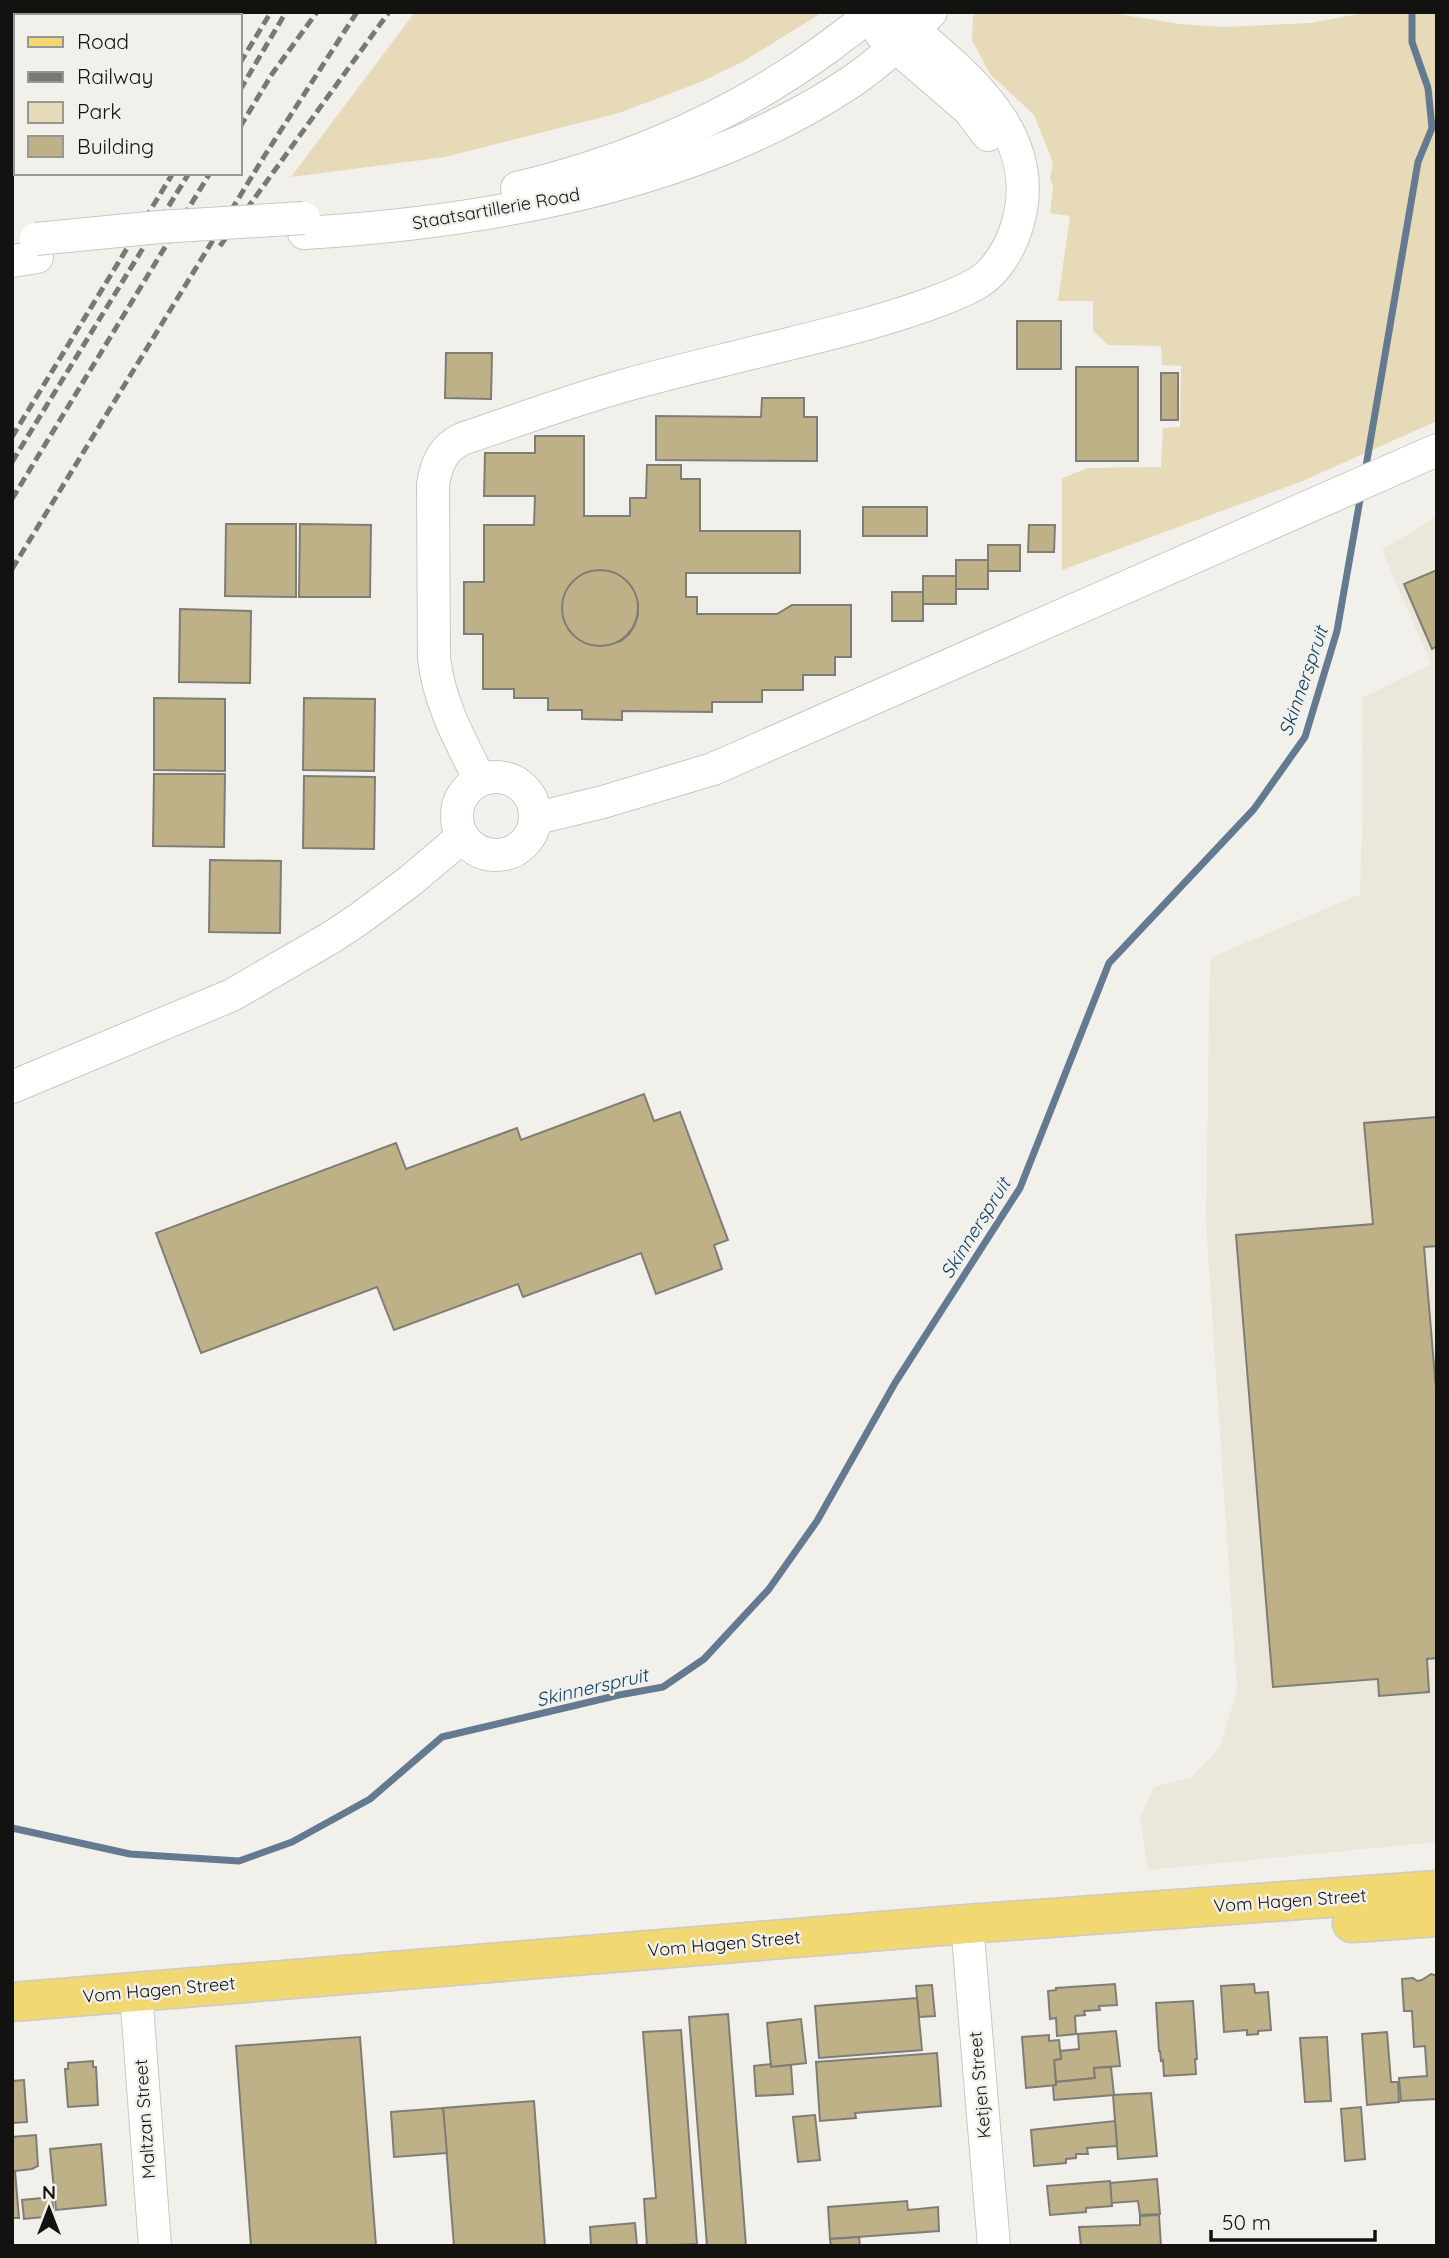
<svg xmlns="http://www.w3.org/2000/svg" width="1449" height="2258" font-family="Quicksand,sans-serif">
  <rect width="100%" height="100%" fill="#f2f0eb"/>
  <!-- built -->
  <g fill="#ebe7da">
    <polygon points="12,12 198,12 195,16 16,16 16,170 12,172"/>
    <polygon points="1437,516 1437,1842 1148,1870 1140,1818 1154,1787 1192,1777 1220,1747 1237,1690 1206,1223 1210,958 1360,894 1363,797 1362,698 1431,664 1382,550"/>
  </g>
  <!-- green -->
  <g fill="#e7dab8">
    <polygon points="415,12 823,12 742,62 703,81 619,113 445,157 291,177"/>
    <polygon points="976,12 1106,12 1179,24 1224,27 1310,23 1370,12 1437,12 1437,421 1300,482 1062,570 1062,478 1088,468 1161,467 1163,428 1180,427 1181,366 1162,365 1161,346 1108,345 1093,331 1093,301 1058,301 1070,216 1050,213 1053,187 1050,178 1053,163 1034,115 990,74 972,40 973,17"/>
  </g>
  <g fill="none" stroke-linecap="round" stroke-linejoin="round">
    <!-- stream -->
    <g stroke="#647a90" stroke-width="7">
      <polyline points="1365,472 1418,162 1432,128 1428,88 1412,42 1412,12"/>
      <polyline points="12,1828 130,1854 239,1861 292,1842 370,1799 442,1737 619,1695 663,1687 704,1659 769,1589 817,1521 895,1383 1020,1188 1109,963 1254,809 1305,737 1337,631 1361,494"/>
    </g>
  </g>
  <!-- building -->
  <g fill="#bfb187" stroke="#7f7d78" stroke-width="2" fill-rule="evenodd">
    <rect x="1017" y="321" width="44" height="48"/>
    <polygon points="446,353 492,353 491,399 445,398"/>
    <rect x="1076" y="367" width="62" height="94"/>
    <rect x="1161" y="373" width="17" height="47"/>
    <polygon points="762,398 804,398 804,417 817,417 817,461 656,460 656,416 761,417"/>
    <path d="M535,436h49v80h46v-18h16l1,-33h34v14h19v52h100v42h-114v24h11v17h80l15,-9h59v52h-16v18h-32v15h-41v12h-50v10l-90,-1v9l-40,-1v-9h-34v-12h-34v-9h-31v-55h-19v-52h20v-57h50l1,-29h-51l1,-43h50zM601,571l20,6 8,7 9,19v11l-3,10 -6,10 -8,7 -21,5 -20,-6 -8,-7 -9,-19v-11l3,-10 6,-10 8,-6z"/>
    <rect x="863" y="507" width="64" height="29"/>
    <polygon points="226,524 296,524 296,597 225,596"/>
    <polygon points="300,524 371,525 370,597 299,597"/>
    <polygon points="1029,525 1055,525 1054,552 1028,552"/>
    <rect x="988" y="545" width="32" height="26"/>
    <rect x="956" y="560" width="32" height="29"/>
    <polygon points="1437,570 1437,646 1432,649 1404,584"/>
    <circle cx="600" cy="608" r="38"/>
    <rect x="923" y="576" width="33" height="28"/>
    <rect x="892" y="592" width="31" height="29"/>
    <polygon points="180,609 251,611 250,683 179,682"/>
    <polygon points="154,698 225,699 225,771 154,770"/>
    <polygon points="304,698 375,699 374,771 303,770"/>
    <polygon points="154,774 225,774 224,847 153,846"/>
    <polygon points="304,776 375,777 374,849 303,848"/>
    <polygon points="210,860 281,861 280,933 209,932"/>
    <polygon points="644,1094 654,1121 680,1112 728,1240 714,1245 722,1269 656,1294 641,1253 523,1297 518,1284 394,1330 377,1287 201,1353 156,1233 396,1143 406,1169 517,1128 521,1140"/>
    <polygon points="1437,1117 1437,1246 1424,1247 1437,1401 1437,1658 1427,1659 1429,1692 1379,1696 1378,1679 1273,1687 1236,1235 1373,1224 1364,1123"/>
    <polygon points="1431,1974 1437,1976 1437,2099 1401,2101 1399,2078 1427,2076 1425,2046 1414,2047 1412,2011 1404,2011 1402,1979 1413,1978 1417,1981 1422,1980"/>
    <polygon points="1115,1984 1117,2005 1099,2006 1100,2010 1084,2011 1085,2015 1075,2016 1076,2034 1057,2036 1056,2018 1050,2019 1048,1991 1056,1990 1056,1988"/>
    <polygon points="1254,1984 1255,1993 1268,1992 1271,2030 1258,2031 1258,2034 1247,2035 1247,2030 1224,2032 1221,1986"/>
    <polygon points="932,1985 935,2016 919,2017 916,1986"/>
    <polygon points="917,1998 922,2050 819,2058 815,2006"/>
    <polygon points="1193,2001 1197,2059 1195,2059 1196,2074 1164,2076 1163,2060 1161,2061 1160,2051 1159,2051 1156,2003"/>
    <polygon points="728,2014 746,2246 707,2246 689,2017"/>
    <polygon points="801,2019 806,2063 771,2067 767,2023"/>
    <polygon points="681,2030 697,2244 647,2246 644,2199 656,2198 643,2032"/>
    <polygon points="1116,2031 1120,2066 1094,2068 1095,2078 1056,2082 1054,2060 1061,2059 1060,2051 1079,2049 1078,2034"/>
    <polygon points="1387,2032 1391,2082 1398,2082 1399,2102 1367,2105 1362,2034"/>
    <polygon points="1049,2035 1049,2041 1059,2040 1061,2059 1054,2060 1056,2085 1026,2088 1022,2037"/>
    <polygon points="360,2037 376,2246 251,2246 236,2046"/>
    <polygon points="1327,2037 1331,2101 1305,2102 1300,2038"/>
    <polygon points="937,2053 941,2106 855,2113 856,2118 820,2121 816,2062"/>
    <polygon points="93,2061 93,2067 96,2067 98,2105 68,2107 65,2069 68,2069 68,2063"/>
    <polygon points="771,2064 771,2067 791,2065 793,2094 756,2096 754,2066"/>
    <polygon points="1111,2067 1114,2095 1054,2100 1053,2086 1056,2085 1056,2082 1095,2078 1094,2068"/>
    <polygon points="24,2080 27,2122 12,2123 12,2081"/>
    <polygon points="1151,2093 1157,2156 1118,2159 1113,2095"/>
    <polygon points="534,2101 545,2246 454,2246 443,2108"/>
    <polygon points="1361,2107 1365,2159 1345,2161 1341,2109"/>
    <polygon points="443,2108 447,2153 394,2157 391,2112"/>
    <polygon points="815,2115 820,2160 798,2162 793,2117"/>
    <polygon points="1115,2121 1117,2146 1087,2148 1088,2154 1076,2154 1076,2158 1066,2159 1066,2163 1034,2166 1031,2130"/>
    <polygon points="36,2135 38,2166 32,2169 15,2171 19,2218 12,2218 12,2137"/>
    <polygon points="101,2144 106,2205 56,2210 50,2149"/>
    <polygon points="1157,2179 1160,2214 1140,2215 1138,2201 1111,2203 1110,2183"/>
    <polygon points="1110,2181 1112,2206 1086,2208 1086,2212 1050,2215 1047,2186"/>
    <polygon points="52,2197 54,2216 24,2219 22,2200"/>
    <polygon points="907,2201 908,2210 938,2207 939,2231 830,2239 828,2207"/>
    <polygon points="1159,2215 1161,2246 1081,2246 1079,2227 1140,2225 1140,2216"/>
    <polygon points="635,2223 637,2246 591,2246 590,2227"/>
    <polygon points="859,2237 860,2246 831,2246 830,2239"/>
  </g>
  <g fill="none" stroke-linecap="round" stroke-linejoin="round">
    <!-- minor casing -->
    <g stroke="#cac8c3" stroke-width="34">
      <g id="minor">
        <polyline points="881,34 969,110 988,135"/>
        <path d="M517,188c113,-27 221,-74 314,-143 14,-11 29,-21 42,-33"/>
        <path d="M304,233c184,-11 391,-47 547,-151 29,-20 56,-45 80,-70"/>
        <polyline points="12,261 37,257"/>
        <circle cx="496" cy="816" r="39"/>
        <path d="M480,780c-20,-40 -41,-77 -46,-122l-1,-173c3,-21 10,-37 29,-46 54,-18 107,-38 161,-53 38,-11 76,-20 113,-29 62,-16 125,-29 185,-50 19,-7 41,-14 58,-25 19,-12 32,-36 38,-56 30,-97 -62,-160 -126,-214"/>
        <polyline points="537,818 603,802 713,769 1437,450"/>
        <polyline points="12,1087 232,995 332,937 359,919 410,881 462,837"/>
        <polyline points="967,1924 994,2246"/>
        <polyline points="136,1992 155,2246"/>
      </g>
    </g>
    <!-- major casing -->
    <g stroke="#cbcbca" stroke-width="41">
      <g id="major">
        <polyline points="1352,1923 1437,1917"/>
        <polyline points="12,2002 967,1924 1437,1890"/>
      </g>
    </g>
    <!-- minor -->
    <use href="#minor" stroke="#fff" stroke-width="32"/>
    <!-- major -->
    <use href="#major" stroke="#f2d872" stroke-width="38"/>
    <!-- rail -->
    <g stroke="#797874" stroke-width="5" stroke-dasharray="10 5" stroke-linecap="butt">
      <polyline points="240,63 271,12"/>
      <polyline points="240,90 286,12"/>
      <polyline points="240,127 272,74 317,12"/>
      <polyline points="220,246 389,12"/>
      <polyline points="12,437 173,173"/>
      <polyline points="12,462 189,173"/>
      <polyline points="12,499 210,173"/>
      <polyline points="12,569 265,155 357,12"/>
    </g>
    <!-- minor-bridge casing -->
    <g stroke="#cac8c3" stroke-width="34" stroke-linecap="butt">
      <polyline id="minor-bridge" points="36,239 159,227 304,218"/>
    </g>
    <!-- minor-bridge -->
    <use href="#minor-bridge" stroke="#fff" stroke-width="32"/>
  </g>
  <g text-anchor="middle" stroke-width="5" stroke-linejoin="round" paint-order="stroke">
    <!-- street labels -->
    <g font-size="18" fill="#121210" stroke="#f2f0eb">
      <text transform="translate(496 209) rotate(-10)" y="6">Staatsartillerie Road</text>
      <text transform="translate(1290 1901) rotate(-4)" y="6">Vom Hagen Street</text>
      <text transform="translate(724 1944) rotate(-5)" y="6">Vom Hagen Street</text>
      <text transform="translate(159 1990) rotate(-5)" y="6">Vom Hagen Street</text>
      <text transform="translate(980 2085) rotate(-95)" y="6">Ketjen Street</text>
      <text transform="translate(145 2119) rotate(-94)" y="6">Maltzan Street</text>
    </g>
    <!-- water labels -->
    <g font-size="19" font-style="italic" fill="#0e406a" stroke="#f2f0eb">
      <text transform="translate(1303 681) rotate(-71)" y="7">Skinnerspruit</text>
      <text transform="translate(975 1228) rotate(-58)" y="7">Skinnerspruit</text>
      <text transform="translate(592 1687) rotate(-13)" y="7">Skinnerspruit</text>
    </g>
  </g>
  <!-- border -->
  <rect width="1449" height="2258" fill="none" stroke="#121210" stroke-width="28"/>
  <!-- legend -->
  <rect x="14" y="14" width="228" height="161" fill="#f2f0eb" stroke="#989793" stroke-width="2"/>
  <rect x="28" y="37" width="35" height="10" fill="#f2d872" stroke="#989793" stroke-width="2"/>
  <text x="77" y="49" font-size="21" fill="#121210">Road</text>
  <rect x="28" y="72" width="35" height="10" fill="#797874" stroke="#989793" stroke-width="2"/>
  <text x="77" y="84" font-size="21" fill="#121210">Railway</text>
  <rect x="28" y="102" width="35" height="21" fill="#e7dab8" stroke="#989793" stroke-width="2"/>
  <text x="77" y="119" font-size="21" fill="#121210">Park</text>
  <rect x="28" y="136" width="35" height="21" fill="#bfb187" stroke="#989793" stroke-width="2"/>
  <text x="77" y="154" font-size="21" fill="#121210">Building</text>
  <!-- north arrow -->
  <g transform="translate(49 2209)" stroke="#f2f0eb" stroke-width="5" paint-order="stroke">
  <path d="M0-5L12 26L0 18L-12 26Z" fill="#121210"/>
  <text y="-10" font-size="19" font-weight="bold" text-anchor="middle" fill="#121210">N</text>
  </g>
  <!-- scale -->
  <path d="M1211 2230v10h164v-10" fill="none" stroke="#121210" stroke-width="3.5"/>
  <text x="1222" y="2230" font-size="21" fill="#121210" stroke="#f2f0eb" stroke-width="5" paint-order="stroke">50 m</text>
</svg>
